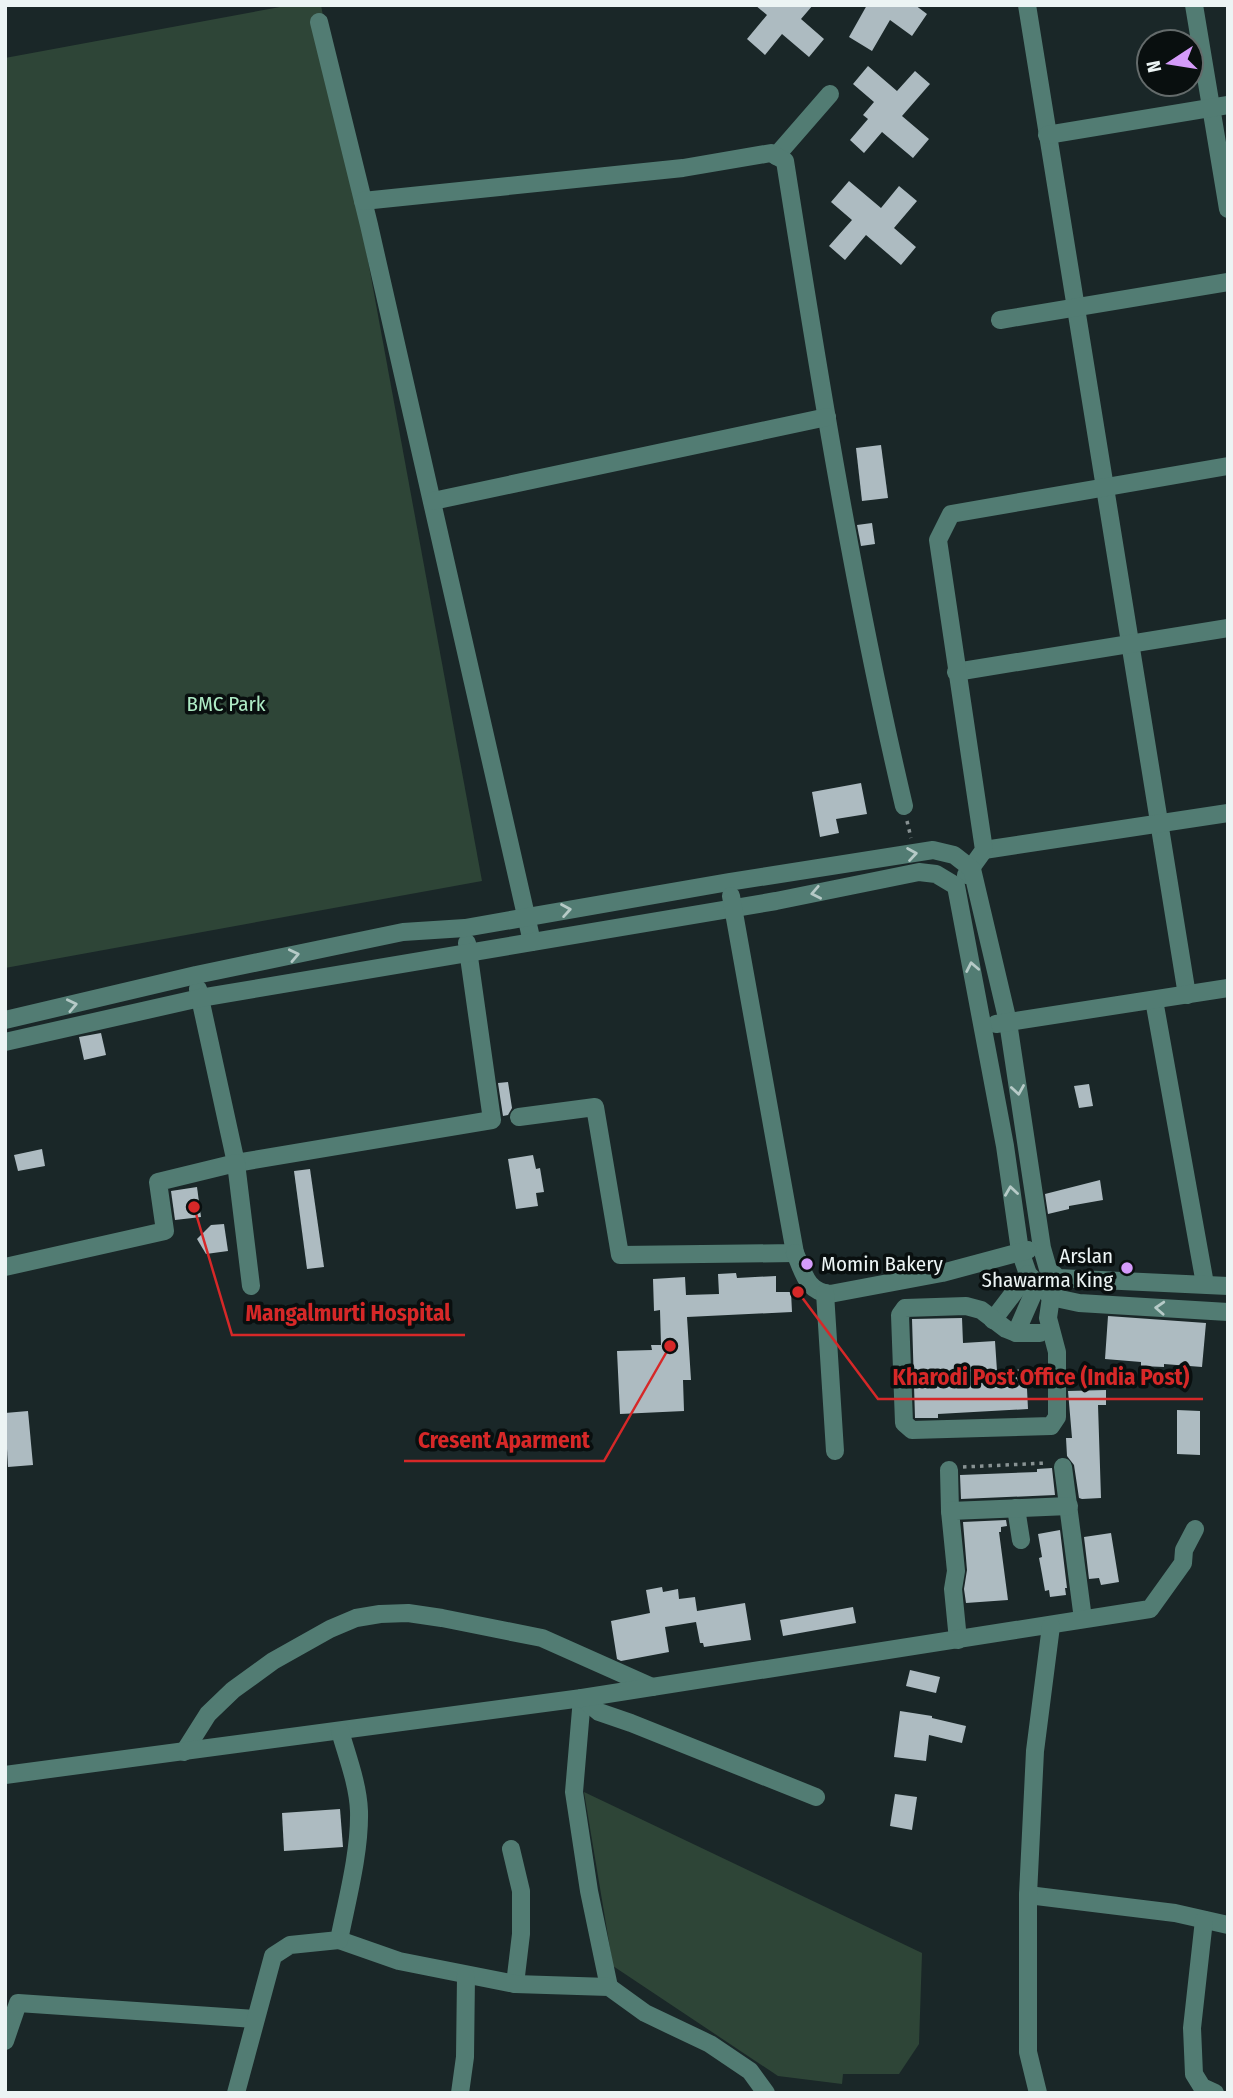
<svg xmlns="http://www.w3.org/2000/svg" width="1233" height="2098" font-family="'Fira Sans Condensed',sans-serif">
  <rect width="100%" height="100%" fill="#1a2728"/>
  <!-- green -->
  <g fill="#2e4537">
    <polygon points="291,5 321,5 482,881 5,968 5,58"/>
    <polygon points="584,1792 922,1953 919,2044 899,2074 843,2074 842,2084 778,2076 613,1966"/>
  </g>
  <!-- building -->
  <g fill="#adbbc1">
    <polygon points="755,5 813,5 801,19 824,39 809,57 782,34 765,55 747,39 767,15"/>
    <polygon points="867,5 915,5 927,14 912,36 890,20 872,51 849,37"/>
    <polygon points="868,66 897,91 915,71 930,84 902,116 929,139 913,158 882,132 864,153 850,140 868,119 863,115 874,102 853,84"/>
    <polygon points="849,181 881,208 899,186 917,201 894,228 916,247 901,265 866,235 845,260 829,246 852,220 831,202"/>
    <polygon points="881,445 888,498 862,501 856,448"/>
    <polygon points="872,523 875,544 861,546 857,525"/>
    <polygon points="861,783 867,814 836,819 839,833 820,837 812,792"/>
    <polygon points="101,1033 106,1055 84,1060 79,1037"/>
    <polygon points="508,1082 512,1108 508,1115 503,1116 498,1083"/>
    <polygon points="1089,1084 1093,1106 1079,1108 1074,1086"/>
    <polygon points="42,1149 45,1166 18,1171 14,1155"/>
    <polygon points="533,1155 536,1169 540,1168 544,1192 536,1193 538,1206 516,1209 508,1159"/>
    <polygon points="310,1169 324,1267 307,1269 294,1171"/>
    <polygon points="1100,1180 1103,1200 1069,1206 1069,1209 1048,1214 1045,1194"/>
    <polygon points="197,1187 201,1217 175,1220 171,1191"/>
    <polygon points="224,1224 228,1251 206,1254 197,1239 211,1225"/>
    <polygon points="736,1273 737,1278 776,1276 776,1292 791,1292 792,1312 687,1317 691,1380 683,1380 684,1411 620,1414 617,1351 652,1350 651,1345 661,1345 660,1310 654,1311 653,1279 685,1277 686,1295 719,1294 718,1274"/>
    <polygon points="1108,1316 1206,1323 1202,1367 1164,1364 1164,1367 1141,1366 1141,1362 1105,1359"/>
    <polygon points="962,1318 963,1343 995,1341 997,1371 1026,1369 1028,1409 938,1414 938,1418 915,1418 912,1319"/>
    <polygon points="1106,1390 1106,1405 1098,1405 1101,1498 1082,1499 1079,1498 1074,1465 1067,1456 1066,1438 1072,1438 1068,1391"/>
    <polygon points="1177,1410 1200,1411 1200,1455 1177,1454"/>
    <polygon points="28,1411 33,1465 8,1467 5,1413"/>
    <polygon points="1052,1468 1055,1495 961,1499 960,1475 1037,1472 1037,1469"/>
    <polygon points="1006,1520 1007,1526 1001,1527 1001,1532 999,1532 1008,1600 966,1603 964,1589 967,1570 963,1522"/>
    <polygon points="1060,1530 1067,1588 1065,1588 1066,1595 1050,1597 1049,1590 1045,1591 1042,1574 1039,1558 1042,1557 1038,1534"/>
    <polygon points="1111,1533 1119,1582 1101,1585 1099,1578 1089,1579 1084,1537"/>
    <polygon points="662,1587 663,1592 678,1589 679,1599 695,1597 697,1611 745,1603 751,1640 704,1647 703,1643 700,1643 696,1622 665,1627 669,1652 621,1661 617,1659 611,1621 650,1613 646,1590"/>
    <polygon points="853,1607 856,1623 783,1636 780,1620"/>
    <polygon points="910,1670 940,1677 936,1693 906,1686"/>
    <polygon points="900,1711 932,1716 932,1718 966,1726 962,1743 929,1735 926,1761 894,1757"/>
    <polygon points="895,1794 917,1797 912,1830 890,1826"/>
    <polygon points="340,1809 343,1847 284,1851 282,1813"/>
  </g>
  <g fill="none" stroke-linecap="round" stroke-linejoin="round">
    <!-- path -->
    <g stroke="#889293" stroke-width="3.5" stroke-dasharray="3.5 5" stroke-linecap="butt">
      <polyline points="907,821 911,838"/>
      <polyline points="963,1467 1047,1463"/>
    </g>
    <!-- minor -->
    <g stroke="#527c73" stroke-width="18">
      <polyline points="1027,5 1187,995"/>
      <polyline points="1194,5 1228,209"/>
      <polyline points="319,22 369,225 532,942"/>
      <polyline points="1047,135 1228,105"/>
      <polyline points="776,156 830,94"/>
      <path d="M363,201l320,-33 88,-15 14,8c34,216 69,433 119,645"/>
      <polyline points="1000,320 1228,282"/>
      <polyline points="433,501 827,417"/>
      <polyline points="956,672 1228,628"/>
      <polyline points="984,850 1228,813"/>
      <polyline points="966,875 984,850 938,540 951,514 1228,466"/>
      <polyline points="198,989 236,1163 492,1120 467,943"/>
      <polyline points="1154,1000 1205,1284"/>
      <polyline points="5,1020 196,975 403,932 465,928 729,882 933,850 954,855 972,869 1008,1022 1042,1248 1048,1269 1058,1278 1228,1286"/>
      <polyline points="996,1024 1228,988"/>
      <polyline points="5,1042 200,998 776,901 919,872 936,874 956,886 1005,1146 1020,1251 1028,1274 1051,1297 1079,1303 1228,1312"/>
      <polyline points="519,1117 595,1107 620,1255 795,1253 731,896"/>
      <path d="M795,1253c9,20 11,38 35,41l112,-21 86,-23"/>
      <polyline points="5,1267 165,1231 158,1182 236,1163 251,1286"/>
      <polyline points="825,1293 835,1451"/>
      <polyline points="993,1320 1028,1274"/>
      <polyline points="1016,1333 1037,1285"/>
      <polyline points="1040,1333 1016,1333 1006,1329 981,1310 966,1306 905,1308 900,1315 904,1423 912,1430 1051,1426 1057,1417 1057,1352 1048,1318 1051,1297"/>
      <polyline points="1063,1467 1083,1619"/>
      <polyline points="949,1470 950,1511"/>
      <polyline points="1016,1508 1021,1540"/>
      <polyline points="958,1640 953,1589 956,1571 950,1511 1069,1506"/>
      <polyline points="582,1698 574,1792 589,1891 609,1987"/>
      <polyline points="582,1698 599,1712 631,1723 816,1797"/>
      <polyline points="184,1752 208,1714 233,1690 273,1661 330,1629 356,1618 380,1614 408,1613 442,1618 542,1638 652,1687"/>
      <polyline points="5,1775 582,1698 1150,1609 1183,1563 1184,1550 1195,1529"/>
      <polyline points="511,1849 521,1891 521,1934 515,1984"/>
      <polyline points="1028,1895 1175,1913 1228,1925"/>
      <polyline points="1204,1920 1192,2028 1194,2074 1202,2087 1215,2093"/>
      <polyline points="339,1940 399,1961 515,1984 609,1987 645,2013 710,2044 750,2071 766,2093"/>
      <polyline points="5,2041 18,2003 255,2019"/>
      <path d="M236,2093l37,-137 17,-11 49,-5c8,-40 21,-88 20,-129 -1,-27 -12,-55 -19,-80"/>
      <polyline points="460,2093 465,2057 466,1976"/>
      <polyline points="1038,2093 1028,2052 1028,1895 1035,1751 1051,1626"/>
    </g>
  </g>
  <!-- one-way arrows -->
  <defs><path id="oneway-chevron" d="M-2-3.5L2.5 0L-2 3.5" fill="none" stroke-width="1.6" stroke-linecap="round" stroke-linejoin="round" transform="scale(1.75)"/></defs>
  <g stroke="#b6cac7">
    <use href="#oneway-chevron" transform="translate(912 854) rotate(-9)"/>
    <use href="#oneway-chevron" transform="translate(816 893) rotate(169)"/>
    <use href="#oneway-chevron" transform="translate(566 910) rotate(-10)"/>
    <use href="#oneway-chevron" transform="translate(294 955) rotate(-12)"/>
    <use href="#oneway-chevron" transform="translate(972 967) rotate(-101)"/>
    <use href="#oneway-chevron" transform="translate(72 1005) rotate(-12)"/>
    <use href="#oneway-chevron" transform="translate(1018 1090) rotate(81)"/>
    <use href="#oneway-chevron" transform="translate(1011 1191) rotate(-98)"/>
    <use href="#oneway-chevron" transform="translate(1160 1308) rotate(-177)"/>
  </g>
  <!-- markers -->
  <g fill="#d59bfa" stroke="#090f0f" stroke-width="2.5">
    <circle cx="807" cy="1264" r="7"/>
    <circle cx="1127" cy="1268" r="7"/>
  </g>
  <g text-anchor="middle" stroke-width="7" stroke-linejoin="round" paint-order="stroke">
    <!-- park labels -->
    <g font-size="21" fill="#aeebc5" stroke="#090f0f">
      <text x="226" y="711">BMC Park</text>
    </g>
    <!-- poi labels -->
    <g font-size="21" fill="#ecf4f4" stroke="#090f0f" text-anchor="end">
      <text x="1113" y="1263">Arslan<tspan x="1113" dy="24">Shawarma King</tspan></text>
      <text x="821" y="1271" text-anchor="start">Momin Bakery</text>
    </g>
  </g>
  <!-- callouts -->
  <path fill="none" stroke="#d62828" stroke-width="2.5" d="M194 1207L232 1335H465M798 1292L878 1399H1203M670 1346L604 1461H404"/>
  <g fill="#d62828" stroke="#090f0f" stroke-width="2.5">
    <circle cx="194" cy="1207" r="7"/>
    <circle cx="798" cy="1292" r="7"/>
    <circle cx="670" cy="1346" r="7"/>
  </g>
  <g font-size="23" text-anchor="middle" font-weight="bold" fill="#d62828" stroke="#090f0f" stroke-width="7" stroke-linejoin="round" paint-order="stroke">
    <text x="348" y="1321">Mangalmurti Hospital</text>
    <text x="1041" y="1385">Kharodi Post Office (India Post)</text>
    <text x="504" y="1448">Cresent Aparment</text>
  </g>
  <!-- border -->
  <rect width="1233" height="2098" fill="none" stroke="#ecf4f4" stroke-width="14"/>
  <!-- north arrow -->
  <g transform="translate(1170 63) rotate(258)"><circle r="33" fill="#090f0f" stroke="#646b6b" stroke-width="2"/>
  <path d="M0-5L12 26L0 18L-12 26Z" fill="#d59bfa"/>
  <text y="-10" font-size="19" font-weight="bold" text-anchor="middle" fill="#ecf4f4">N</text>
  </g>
</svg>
